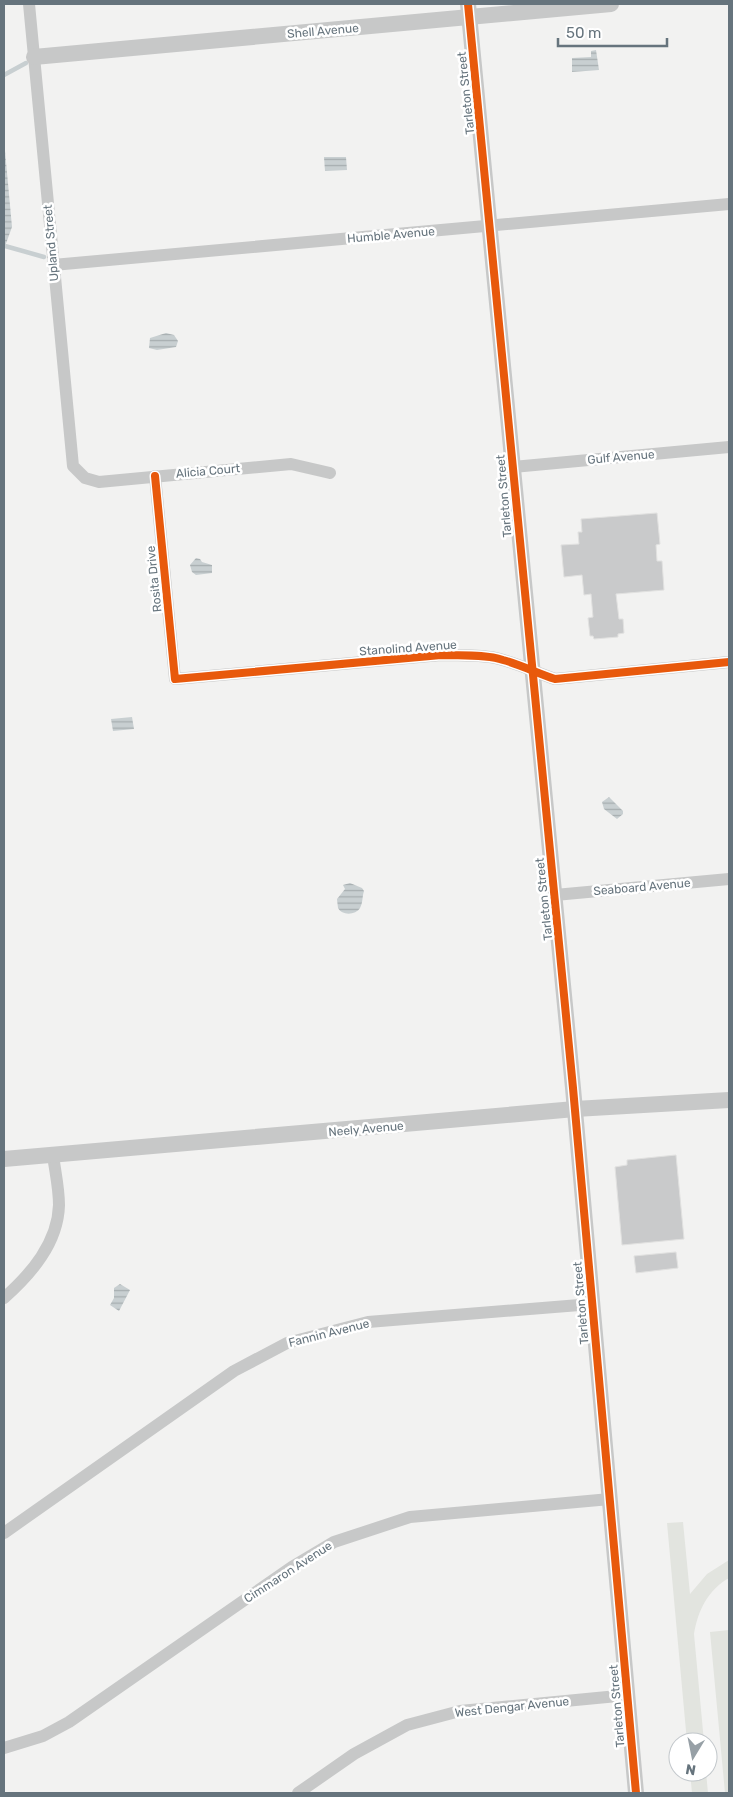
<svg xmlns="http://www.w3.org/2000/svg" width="733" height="1797" font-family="Rubik,sans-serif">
  <defs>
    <pattern id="water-rules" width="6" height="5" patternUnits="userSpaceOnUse" patternTransform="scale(1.25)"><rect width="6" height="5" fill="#c8cfd1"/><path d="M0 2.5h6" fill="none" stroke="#a6adaf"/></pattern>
  </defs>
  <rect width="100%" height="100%" fill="#f2f2f1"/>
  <!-- park -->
  <g fill="#e2e4df">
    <path d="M683,1522l7,72 17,-20 22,-14v18c-21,12 -31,32 -35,56l10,108h-17l-20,-219z"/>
    <polygon points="729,1630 729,1793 725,1793 710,1632"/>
    <polygon points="690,1772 706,1772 708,1793 692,1793"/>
  </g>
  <!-- water -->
  <g fill="url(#water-rules)">
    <polygon points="596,50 599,70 572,72 572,58 591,57 591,51"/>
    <polygon points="4,140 12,227 4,249"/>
    <polygon points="324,157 346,157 347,170 325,171"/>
    <polygon points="166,333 174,335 178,341 176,347 157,350 149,348 150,338"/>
    <polygon points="196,558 200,559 202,562 212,565 212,573 196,575 192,572 190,565"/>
    <polygon points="132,717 134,729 113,731 111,719"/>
    <polygon points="609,797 623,811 623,814 617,819 604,809 602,802"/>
    <path d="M350,883l12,5 2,3c-2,6 -1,12 -4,17 -4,7 -18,8 -22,0 0,-1 -1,-8 -1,-9l8,-10 -2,-4z"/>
    <polygon points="120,1284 130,1290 119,1311 110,1305 114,1298 114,1288"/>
  </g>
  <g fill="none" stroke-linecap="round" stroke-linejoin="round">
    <!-- stream -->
    <g stroke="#c8cfd1" stroke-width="4.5">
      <polyline points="4,75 26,63"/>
      <polyline points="5,246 44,257"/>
    </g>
  </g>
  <!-- building -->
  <g fill="#c9cacb" stroke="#e1e1e0">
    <polygon points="657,513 660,544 656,545 657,561 662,561 664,590 616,594 619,619 623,619 624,633 618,634 618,637 594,639 593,636 590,636 588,618 593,617 591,594 584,595 582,575 564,577 561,545 579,544 578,532 582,532 581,519"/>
    <polygon points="676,1155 684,1239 622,1245 615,1167 627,1165 627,1160"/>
    <polygon points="676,1252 678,1268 636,1273 634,1256"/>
  </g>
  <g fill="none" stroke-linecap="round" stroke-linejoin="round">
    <!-- minor -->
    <g stroke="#c7c8c8" stroke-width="12">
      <polyline points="29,4 73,466 85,478 99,482 291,464 330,473"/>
      <polyline points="53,265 729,204"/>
      <polyline points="513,467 729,447"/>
      <path d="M155,476l20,203 266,-24c20,1 43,-1 62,5 18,5 34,13 52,19l174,-17"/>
      <polyline points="555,895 729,879"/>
      <path d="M4,1298c27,-24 54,-55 55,-93 0,-17 -4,-34 -6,-50"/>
      <polyline points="4,1533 234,1371 287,1343 368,1322 592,1304"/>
      <polyline points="4,1748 43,1736 69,1722 292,1567 334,1542 410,1517 610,1499"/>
      <polyline points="298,1793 354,1754 407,1725 460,1711 628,1695"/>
    </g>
    <!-- tertiary -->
    <g stroke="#c7c8c8" stroke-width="16">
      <polyline points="468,4 573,1088 636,1793"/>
      <polyline points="34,57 611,4"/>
      <polyline points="4,1159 575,1109 729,1100"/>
    </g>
    <!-- cycleway casing -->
    <g stroke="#fff" stroke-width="11">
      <g id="cycleway">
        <polyline points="468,4 573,1088 636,1793"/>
        <path d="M155,476l20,203 266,-24c20,1 43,-1 62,5 18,5 34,13 52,19l174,-17"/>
      </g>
    </g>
    <!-- cycleway -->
    <use href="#cycleway" stroke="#e8590c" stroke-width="8"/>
  </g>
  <g text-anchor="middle" stroke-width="5" stroke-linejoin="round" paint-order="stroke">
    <!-- street labels -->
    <g font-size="12" fill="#66747d" stroke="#fff">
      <text transform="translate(323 31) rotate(-5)" y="4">Shell Avenue</text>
      <text transform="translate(466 93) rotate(-96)" y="4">Tarleton Street</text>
      <text transform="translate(391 235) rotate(-5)" y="4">Humble Avenue</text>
      <text transform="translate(51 243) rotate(-95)" y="4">Upland Street</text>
      <text transform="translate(621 457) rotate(-5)" y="4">Gulf Avenue</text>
      <text transform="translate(208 471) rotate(-5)" y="4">Alicia Court</text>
      <text transform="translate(504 496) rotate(-95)" y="4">Tarleton Street</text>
      <text transform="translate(154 579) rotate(-96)" y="4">Rosita Drive</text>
      <text transform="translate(408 648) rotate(-4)" y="4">Stanolind Avenue</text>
      <text transform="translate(642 887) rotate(-5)" y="4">Seaboard Avenue</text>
      <text transform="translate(544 899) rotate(-96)" y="4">Tarleton Street</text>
      <text transform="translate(366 1129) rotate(-5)" y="4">Neely Avenue</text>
      <text transform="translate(581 1303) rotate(-95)" y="4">Tarleton Street</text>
      <text transform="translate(329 1333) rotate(-14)" y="4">Fannin Avenue</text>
      <text transform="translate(288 1572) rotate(-33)" y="4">Cimmaron Avenue</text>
      <text transform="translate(617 1706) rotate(-95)" y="4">Tarleton Street</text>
      <text transform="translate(512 1707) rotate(-6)" y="4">West Dengar Avenue</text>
    </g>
  </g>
  <!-- border -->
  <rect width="733" height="1797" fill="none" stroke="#66747d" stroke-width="10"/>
  <!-- north arrow -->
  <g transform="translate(693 1757) rotate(190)"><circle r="24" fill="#ffffff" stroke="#c2c7cb"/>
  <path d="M0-4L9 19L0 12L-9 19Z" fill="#97a0a6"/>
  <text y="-8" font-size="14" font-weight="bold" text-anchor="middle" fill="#66747d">N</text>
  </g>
  <!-- scale -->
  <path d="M558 38v8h109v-8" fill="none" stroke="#66747d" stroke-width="2.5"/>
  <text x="566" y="38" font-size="15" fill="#66747d" stroke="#ffffff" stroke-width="4" paint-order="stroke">50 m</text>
</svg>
